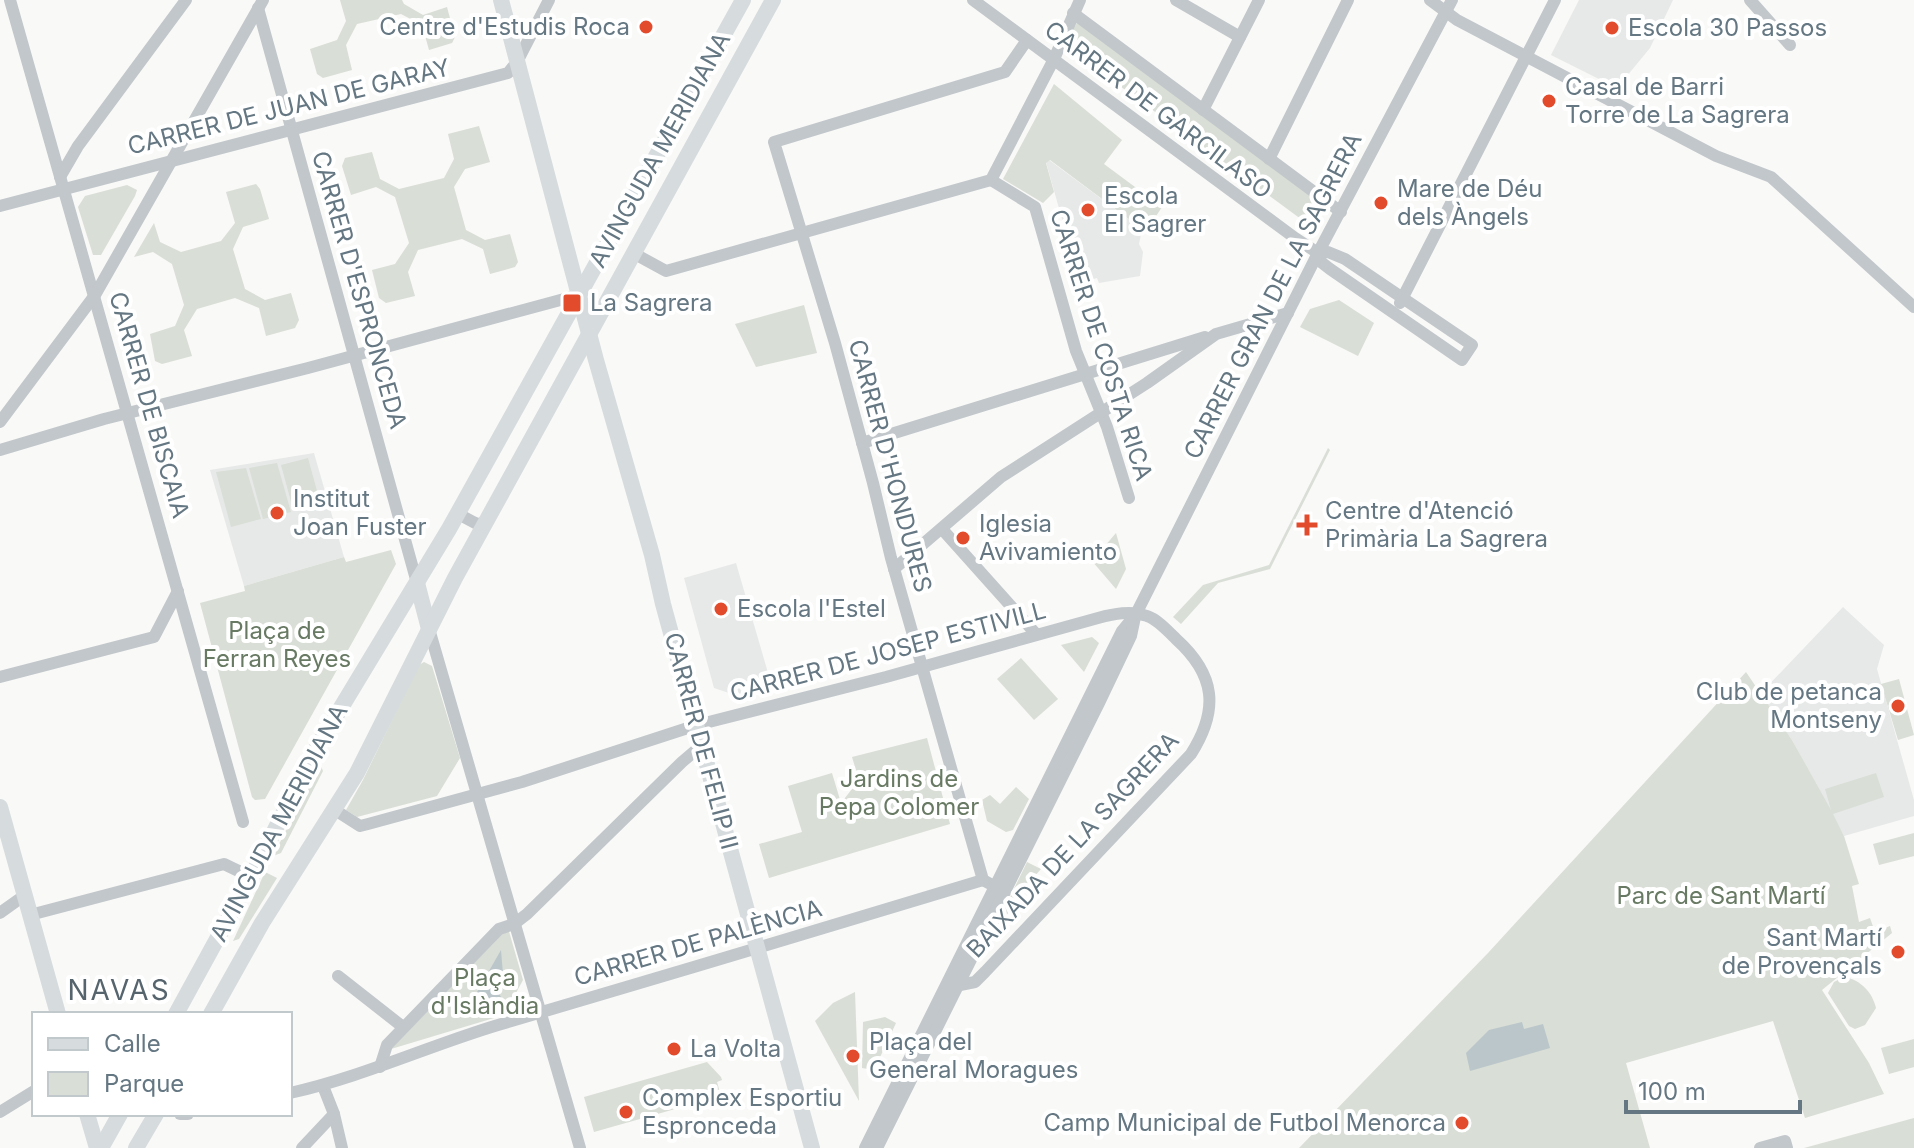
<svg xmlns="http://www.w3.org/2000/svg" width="1914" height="1148" font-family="Inter,sans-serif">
  <rect width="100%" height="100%" fill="#f9f9f7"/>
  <!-- built -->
  <g fill="#e7e9e8">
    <polygon points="1579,0 1673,0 1650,48 1617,88 1551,55"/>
    <polygon points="1049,160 1142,229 1139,244 1143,252 1140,276 1099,283 1097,278 1080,283 1046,162"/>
    <polygon points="314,453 344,557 244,586 210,470"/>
    <polygon points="736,563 773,690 744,698 714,688 684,578"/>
    <polygon points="1843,607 1884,645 1877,669 1914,800 1914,816 1844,836 1792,740 1760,694"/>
  </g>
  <!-- green -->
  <g fill="#d9ded6">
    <polygon points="340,0 402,0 404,4 423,15 447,7 455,37 452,43 429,50 422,25 401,14 357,24 346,45 352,70 323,78 317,74 310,49 337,40 346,21"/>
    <polygon points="1078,21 1325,204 1309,225 1064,45"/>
    <polygon points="1054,84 1122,140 1104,164 1162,207 1149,227 1142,229 1050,160 1046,163 1054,192 1043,203 1003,179"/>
    <polygon points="479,126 490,162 465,169 454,187 466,230 485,240 510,234 518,262 515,267 490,274 483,249 462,239 418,250 408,272 415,296 386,303 379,298 372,270 395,264 409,243 395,197 376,187 351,195 342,166 345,158 372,152 380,179 399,189 444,178 454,159 448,134"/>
    <polygon points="256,184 260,189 269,219 243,227 233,249 245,289 265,300 291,293 299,320 295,328 266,336 259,308 235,298 197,309 184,330 192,356 162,364 155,361 150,334 175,326 184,305 172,264 153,252 134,257 154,223 160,242 181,252 221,241 235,223 226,192"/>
    <polygon points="127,185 137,190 135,196 101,255 93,255 78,207 85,196"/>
    <polygon points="1339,300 1374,323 1358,356 1300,327 1310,309"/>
    <polygon points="804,305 817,353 756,367 735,324"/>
    <polygon points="1328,448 1330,450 1270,569 1218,583 1181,624 1173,617 1203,585 1269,565"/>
    <polygon points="308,458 320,502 293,509 281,465"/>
    <polygon points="277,463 291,512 263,519 249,468"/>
    <polygon points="246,468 261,519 231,527 216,472"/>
    <polygon points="1116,533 1126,569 1116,589 1092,561"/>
    <polygon points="391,550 396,564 265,799 255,800 252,797 200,603 245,591 244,586 344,557 346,562"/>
    <polygon points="1092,637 1099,643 1084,672 1061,645"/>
    <polygon points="1021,658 1058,699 1034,720 997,679"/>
    <polygon points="424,662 432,666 460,758 437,796 357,817 346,810 363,780 419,665"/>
    <polygon points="1746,672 1792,740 1831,810 1825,789 1876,773 1884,797 1833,814 1844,836 1859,884 1852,886 1859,922 1870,918 1875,932 1890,926 1892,933 1822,990 1869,1063 1884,1094 1805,1118 1773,1021 1626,1063 1650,1148 1299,1148 1488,953"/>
    <polygon points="1899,679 1914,735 1898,740 1881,684"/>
    <polygon points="927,738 950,824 769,878 759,844 802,832 788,786 832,773 841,803 859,780 852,757"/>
    <polygon points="320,764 323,771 281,853 273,856"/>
    <polygon points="1016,787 1029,799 1013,830 1006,832 987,821 982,800 990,795 1000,804"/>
    <polygon points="1914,833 1914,856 1879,865 1873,844"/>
    <polygon points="1027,862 1041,869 1017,896 985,956 982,955"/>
    <polygon points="265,872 277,878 239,939 233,941"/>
    <polygon points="508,928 523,980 504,1015 391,1049"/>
    <path d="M1844,977c17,3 28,15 32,31l-11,17 -10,4 -6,-3 -21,-33 6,-11z"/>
    <polygon points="855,992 859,1101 815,1021 833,1003"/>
    <polygon points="885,1017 896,1023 874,1070 862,1068 863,1022"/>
    <polygon points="1914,1039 1914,1067 1889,1074 1881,1048"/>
    <polygon points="707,1062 721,1077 722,1080 717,1082 721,1096 594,1132 584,1097"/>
    <polygon points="1914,1118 1914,1148 1804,1148"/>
  </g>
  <!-- water -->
  <g fill="#bac6ca">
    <polygon points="501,950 504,986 499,994 503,1000 496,1012 473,999"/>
    <polygon points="1522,1022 1524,1029 1543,1024 1550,1048 1470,1071 1466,1053 1489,1030"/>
  </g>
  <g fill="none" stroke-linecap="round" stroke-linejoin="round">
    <!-- minor -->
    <g stroke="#c2c7cb" stroke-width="12">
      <polyline points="10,0 243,822"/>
      <polyline points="973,0 1295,238 1318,253 1328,252 1345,259 1472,345 1462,360 1330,269 1321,262 1318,253"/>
      <polyline points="1176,0 1240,37"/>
      <polyline points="1430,0 1457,20 1716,156 1771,177 1914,307"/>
      <polyline points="1750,0 1790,45"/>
      <polyline points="258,8 417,583"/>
      <polyline points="1073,13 1341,212"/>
      <polyline points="1203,110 1259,0"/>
      <polyline points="1269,159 1348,0"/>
      <polyline points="60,177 78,146 186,0"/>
      <polyline points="991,180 1035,207 1076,351 1107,427 1129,498"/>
      <polyline points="0,206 508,73 517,62 549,0"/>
      <polyline points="633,253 666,271 991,180 1054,59 1080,0"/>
      <polyline points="1400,303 1555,0"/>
      <polyline points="0,422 95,295 263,0"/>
      <polyline points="862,443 1205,337"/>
      <polyline points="0,450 104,419 308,368 579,295"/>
      <polyline points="460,510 462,516 477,524 485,523"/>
      <polyline points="942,529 1036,634"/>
      <polyline points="894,569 1001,477 1147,383 1216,334 1288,313"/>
      <polyline points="429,629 580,1148"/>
      <polyline points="0,677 154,637 178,591"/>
      <path d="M335,810l25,16 8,-2 154,-42 175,-57 189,-48 212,-59c15,-4 33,-8 49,-2 10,3 21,15 29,23 40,36 43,71 15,115l-206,218 -10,10 -15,3"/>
      <polyline points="1005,892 983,880 891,558 873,483 835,343 774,142 1005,72 1027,40"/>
      <polyline points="0,913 25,895"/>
      <polyline points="30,915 224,864 251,877"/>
      <polyline points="338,976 403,1027"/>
      <polyline points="380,1067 387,1045 499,929 514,924 527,914 682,762 702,745"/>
      <polyline points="323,1086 334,1114 342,1148"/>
      <path d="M290,1093c72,-16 138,-47 208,-68 162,-48 323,-95 485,-145"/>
      <polyline points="0,1112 34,1091"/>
      <polyline points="180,1114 188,1114"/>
      <polyline points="302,1148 334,1114"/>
      <polyline points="865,1148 1122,631 1136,614 1318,253 1452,0"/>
      <polyline points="877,1148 1099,703 1131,636 1135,617"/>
      <polyline points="1760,1148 1785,1141 1787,1148"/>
    </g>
    <!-- major -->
    <g stroke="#d6dbde" stroke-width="16">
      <polyline points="501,0 596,360 652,555 663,604 812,1148"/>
      <polyline points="417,583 429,629"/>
      <polyline points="0,807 58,1014"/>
      <polyline points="176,1014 251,877 316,749 449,529 743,0"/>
      <polyline points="211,1014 262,923 357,773 455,578 773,0"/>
      <polyline points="87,1114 97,1148"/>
      <polyline points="101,1148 120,1114"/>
      <polyline points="136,1148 156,1114"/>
    </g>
  </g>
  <!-- markers -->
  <g fill="#e34b2d" stroke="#fff" stroke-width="3">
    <circle cx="646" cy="27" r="8"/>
    <circle cx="1612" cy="28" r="8"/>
    <circle cx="1549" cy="101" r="8"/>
    <circle cx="1381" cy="203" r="8"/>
    <circle cx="1088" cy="210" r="8"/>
    <rect x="562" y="293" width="20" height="20" rx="4"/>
    <circle cx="277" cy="513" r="8"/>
    <path d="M1303 513h8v8h8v8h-8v8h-8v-8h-8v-8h8z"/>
    <circle cx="963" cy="538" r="8"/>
    <circle cx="721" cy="609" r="8"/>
    <circle cx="1898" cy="706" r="8"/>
    <circle cx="1898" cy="952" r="8"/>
    <circle cx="674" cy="1049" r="8"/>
    <circle cx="853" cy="1056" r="8"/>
    <circle cx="626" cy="1112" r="8"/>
    <circle cx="1462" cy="1123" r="8"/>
  </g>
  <g text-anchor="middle" stroke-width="8" stroke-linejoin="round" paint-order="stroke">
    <!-- poi labels -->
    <g font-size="24" fill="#647782" stroke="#fff" text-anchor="start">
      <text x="630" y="35" text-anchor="end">Centre d'Estudis Roca</text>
      <text x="1628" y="36">Escola 30 Passos</text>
      <text x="1565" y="95">Casal de Barri<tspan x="1565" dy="28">Torre de La Sagrera</tspan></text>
      <text x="1397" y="197">Mare de Déu<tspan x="1397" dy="28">dels Àngels</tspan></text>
      <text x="1104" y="204">Escola<tspan x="1104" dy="28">El Sagrer</tspan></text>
      <text x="590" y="311">La Sagrera</text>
      <text x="293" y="507">Institut<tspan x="293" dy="28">Joan Fuster</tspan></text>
      <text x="1325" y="519">Centre d'Atenció<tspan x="1325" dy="28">Primària La Sagrera</tspan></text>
      <text x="979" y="532">Iglesia<tspan x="979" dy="28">Avivamiento</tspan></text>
      <text x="737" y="617">Escola l'Estel</text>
      <text x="1882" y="700" text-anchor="end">Club de petanca<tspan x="1882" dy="28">Montseny</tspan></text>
      <text x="1882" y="946" text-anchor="end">Sant Martí<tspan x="1882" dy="28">de Provençals</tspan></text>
      <text x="869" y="1050">Plaça del<tspan x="869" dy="28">General Moragues</tspan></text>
      <text x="690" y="1057">La Volta</text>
      <text x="642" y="1106">Complex Esportiu<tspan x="642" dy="28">Espronceda</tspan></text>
      <text x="1446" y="1131" text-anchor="end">Camp Municipal de Futbol Menorca</text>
    </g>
    <!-- street labels -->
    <g font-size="24" fill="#647782" stroke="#fff">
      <text transform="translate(289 107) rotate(-14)" y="8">CARRER DE JUAN DE GARAY</text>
      <text transform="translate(1158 110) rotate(37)" y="8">CARRER DE GARCILASO</text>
      <text transform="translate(660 150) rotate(-61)" y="8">AVINGUDA MERIDIANA</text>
      <text transform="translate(359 290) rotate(74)" y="8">CARRER D'ESPRONCEDA</text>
      <text transform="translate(1273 296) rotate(-63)" y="8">CARRER GRAN DE LA SAGRERA</text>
      <text transform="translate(1101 345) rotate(72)" y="8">CARRER DE COSTA RICA</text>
      <text transform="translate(149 405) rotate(74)" y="8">CARRER DE BISCAIA</text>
      <text transform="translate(890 466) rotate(75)" y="8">CARRER D'HONDURES</text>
      <text transform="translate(888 652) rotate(-15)" y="8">CARRER DE JOSEP ESTIVILL</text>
      <text transform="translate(701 741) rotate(75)" y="8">CARRER DE FELIP II</text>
      <text transform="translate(279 823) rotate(-62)" y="8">AVINGUDA MERIDIANA</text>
      <text transform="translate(1073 845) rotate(-47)" y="8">BAIXADA DE LA SAGRERA</text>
      <text transform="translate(698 943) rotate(-16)" y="8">CARRER DE PALÈNCIA</text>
    </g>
    <!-- park labels -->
    <g font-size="24" fill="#687a63" stroke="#fff">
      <text x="277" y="639">Plaça de<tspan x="277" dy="28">Ferran Reyes</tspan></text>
      <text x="899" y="787">Jardins de<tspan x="899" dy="28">Pepa Colomer</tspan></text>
      <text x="1721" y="904">Parc de Sant Martí</text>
      <text x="485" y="986">Plaça<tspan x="485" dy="28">d'Islàndia</tspan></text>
    </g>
    <!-- quarter labels -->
    <g font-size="28" letter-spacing="2" fill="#56646d" stroke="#fff">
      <text x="119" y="1000">NAVAS</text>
    </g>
  </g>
  <!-- legend -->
  <rect x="32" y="1012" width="260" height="104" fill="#ffffff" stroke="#c1c9cd" stroke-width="2"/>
  <rect x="48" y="1038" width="40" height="12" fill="#d6dbde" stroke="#c1c9cd" stroke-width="2"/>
  <text x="104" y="1052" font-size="24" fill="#647782">Calle</text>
  <rect x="48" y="1072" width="40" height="24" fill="#d9ded6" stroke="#c1c9cd" stroke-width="2"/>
  <text x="104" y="1092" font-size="24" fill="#647782">Parque</text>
  <!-- scale -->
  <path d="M1626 1100v12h174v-12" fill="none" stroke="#647782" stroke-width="4"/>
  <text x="1638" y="1100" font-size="24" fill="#647782" stroke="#ffffff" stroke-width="6" paint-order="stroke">100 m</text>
</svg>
